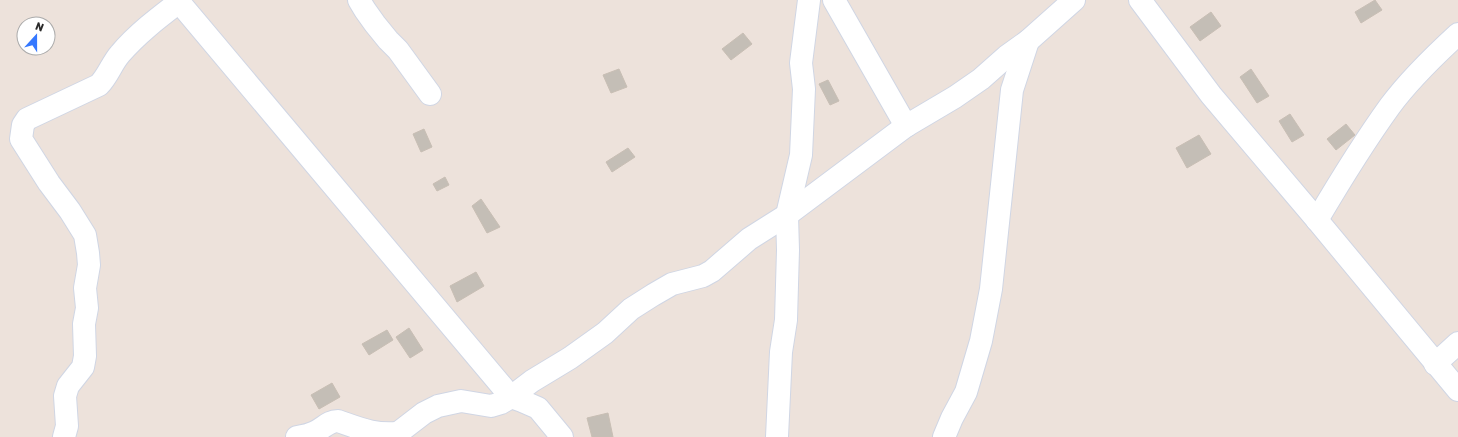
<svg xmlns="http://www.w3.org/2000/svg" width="1458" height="437" font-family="Rubik,sans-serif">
  <rect width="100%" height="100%" fill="#ede2db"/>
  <!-- building -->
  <g fill="#c4beb6" stroke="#c8beb4">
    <polygon points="1375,0 1382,10 1361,23 1355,12"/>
    <polygon points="1211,12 1221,26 1200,41 1190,27"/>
    <polygon points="743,33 752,44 731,60 722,49"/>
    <polygon points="619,69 627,87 611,93 603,75"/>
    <polygon points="1251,69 1269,96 1257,103 1240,77"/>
    <polygon points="828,80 839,101 830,105 819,84"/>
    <polygon points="1290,114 1304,135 1292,142 1279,121"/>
    <polygon points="1346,124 1355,135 1336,150 1327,139"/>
    <polygon points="424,129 432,147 421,152 413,134"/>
    <polygon points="1199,135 1211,154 1187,168 1176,148"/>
    <polygon points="628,148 635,157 612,172 606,162"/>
    <polygon points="445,177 449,185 437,191 433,184"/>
    <polygon points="481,199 500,227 487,233 472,206"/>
    <polygon points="476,272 484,286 457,302 450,286"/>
    <polygon points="409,328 423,350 410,358 396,337"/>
    <polygon points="387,330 393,340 369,355 362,344"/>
    <polygon points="332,383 340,397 319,409 311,395"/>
    <polygon points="608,413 613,437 592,437 587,418"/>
  </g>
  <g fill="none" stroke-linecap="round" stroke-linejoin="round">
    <!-- street casing -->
    <g stroke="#d0d6e4" stroke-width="24">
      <g id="street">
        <polyline points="359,0 365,10 375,24 388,40 398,50 430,94"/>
        <polyline points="834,0 906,126"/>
        <polyline points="1140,0 1211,95 1317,220 1458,390"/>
        <polyline points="179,2 511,397 522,401 538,408 562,437"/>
        <path d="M1317,220c23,-39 47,-78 73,-114 20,-27 44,-50 68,-72"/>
        <polyline points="1435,364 1458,343"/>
        <polyline points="398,433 424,413 438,406 461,401 491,406 501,403 511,397 532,381 570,358 605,333 631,309 653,295 672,284 703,276 712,271 749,239 787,215 906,126 955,97 981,79 1007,56 1028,41 1074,0"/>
        <path d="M64,437l3,-11 -2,-30 3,-10 15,-19 2,-11 -1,-32 3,-16 -2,-20 4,-23 -1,-12 -3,-18 -15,-24 -21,-28 -28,-44 2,-14 4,-6 72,-34c9,-9 13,-22 21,-31 17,-20 38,-36 59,-52l-1,-2"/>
        <path d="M297,437c6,-1 12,-2 18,-5 9,-4 13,-11 23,-11 23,8 36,14 60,12l-1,4"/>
        <polyline points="777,437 781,352 786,320 788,250 787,215 801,155 804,89 801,63 809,0"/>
        <polyline points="944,437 952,418 966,392 981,341 991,289 1012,90 1028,41"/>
      </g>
    </g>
    <!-- street -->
    <use href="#street" stroke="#fff" stroke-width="22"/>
  </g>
  <!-- north arrow -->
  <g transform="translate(36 36) rotate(21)"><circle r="19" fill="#ffffff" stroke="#aaaaaa"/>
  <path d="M0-3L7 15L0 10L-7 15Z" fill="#3578ff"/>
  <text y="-6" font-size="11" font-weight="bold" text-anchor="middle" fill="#2a2a2a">N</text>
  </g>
</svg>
